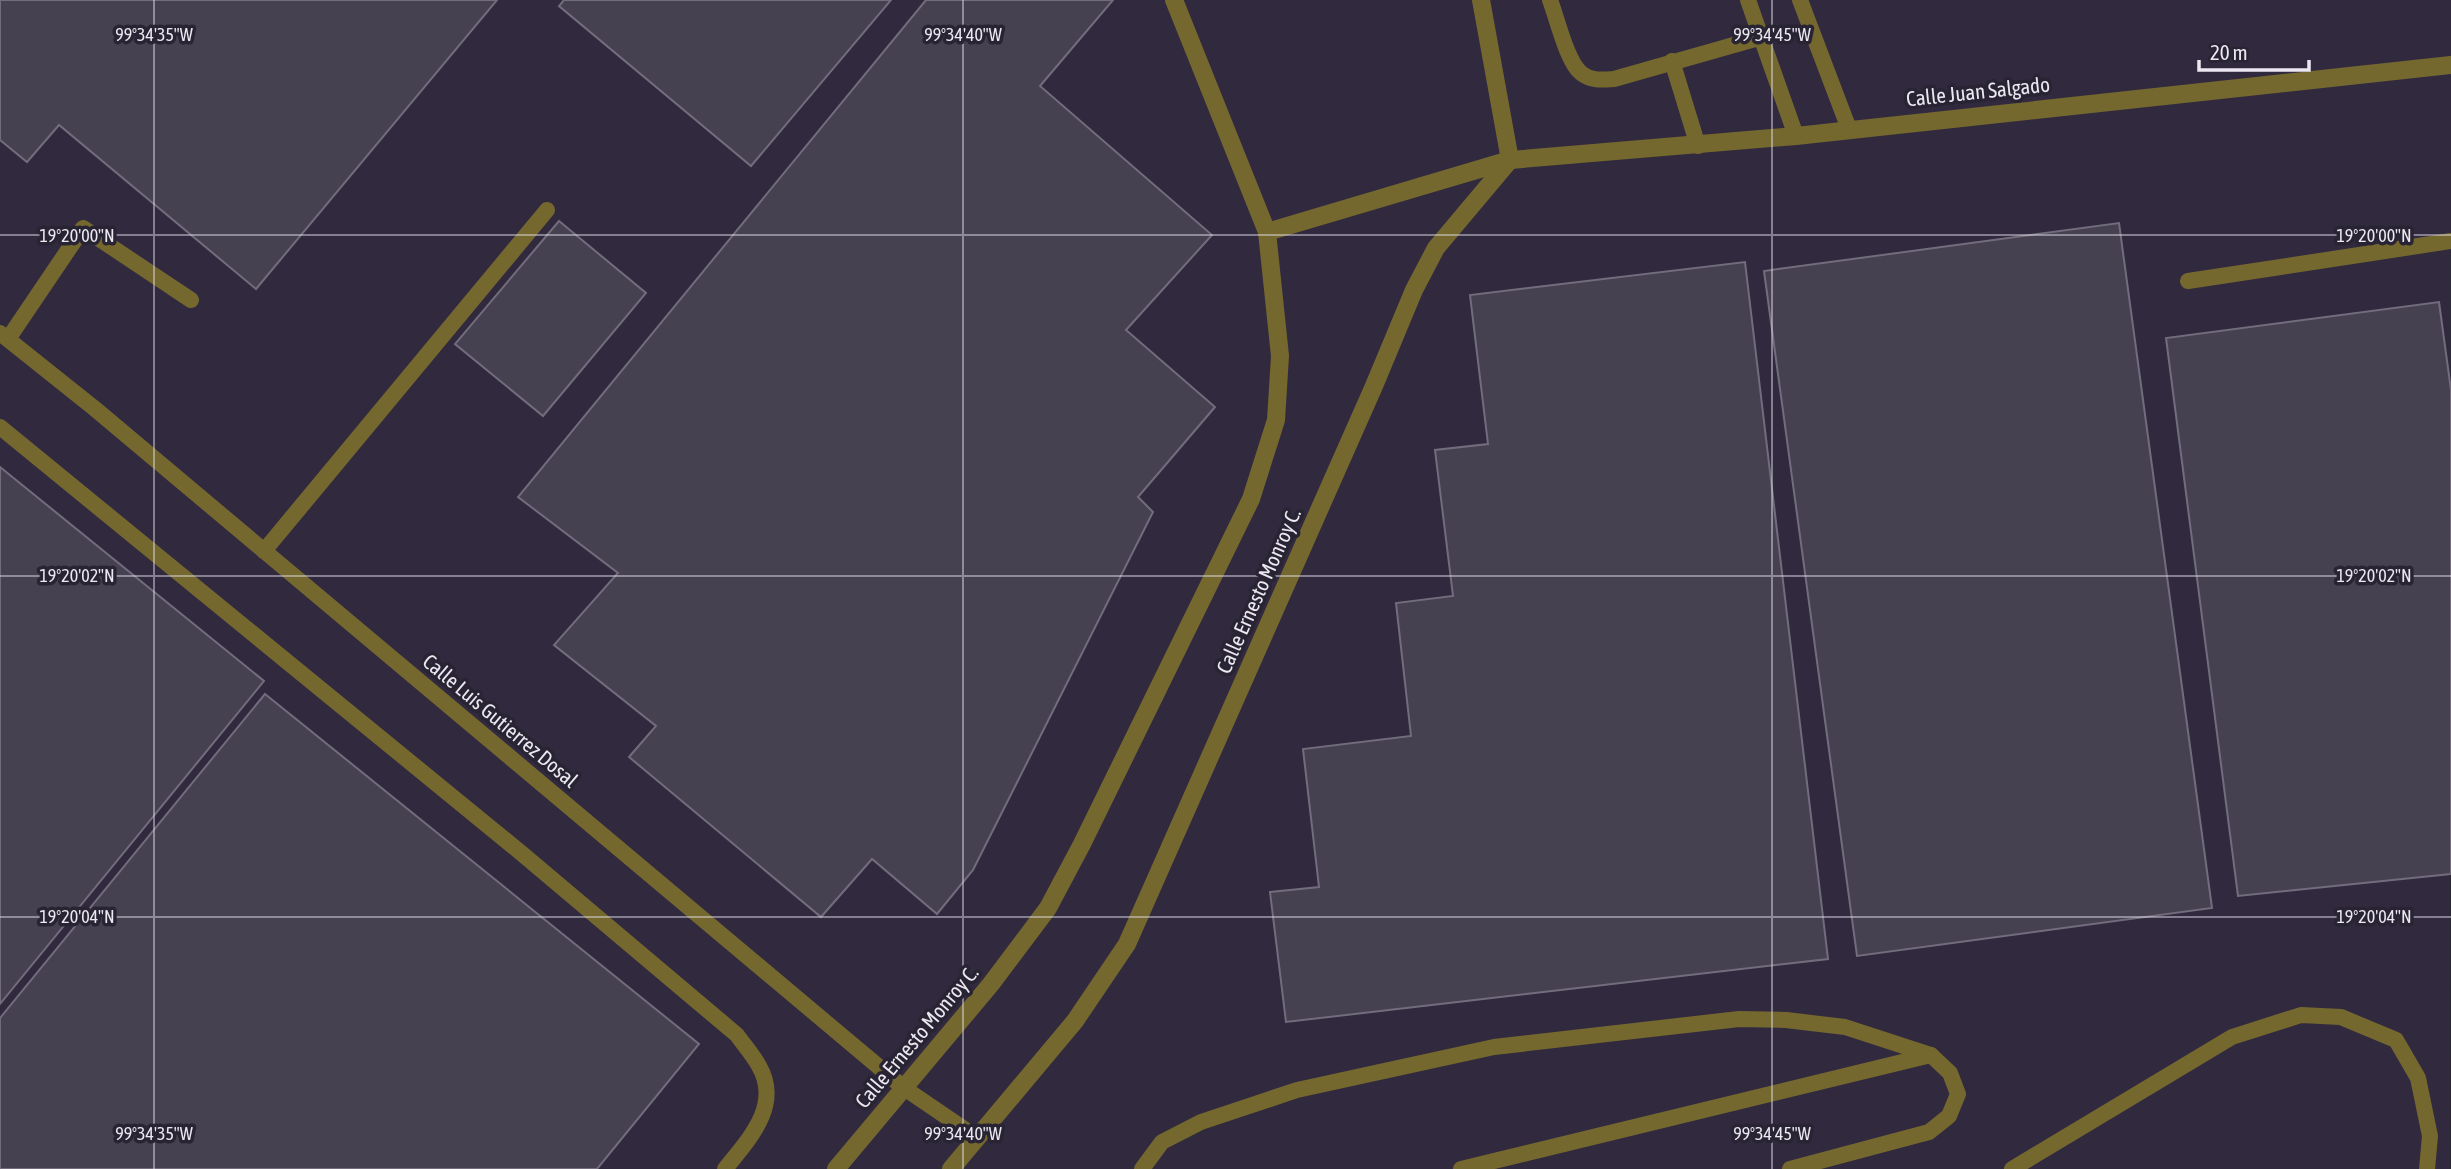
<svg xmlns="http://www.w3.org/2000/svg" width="2451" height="1169" font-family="'Asap Condensed',sans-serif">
  <rect width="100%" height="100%" fill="#292433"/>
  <!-- built -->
  <polygon fill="#312a3f" points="0,0 2451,0 2450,1169 0,1169"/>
  <!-- building -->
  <g fill="#464150" stroke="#726c7d" stroke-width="2">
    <polygon points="0,0 497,0 256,289 59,125 27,162 0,140"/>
    <polygon points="564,0 891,0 751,166 559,6"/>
    <polygon points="926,0 1113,0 1040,86 1212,235 1126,330 1215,407 1138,497 1153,512 973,870 937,914 872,859 821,917 629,757 656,726 554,645 618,573 518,497"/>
    <polygon points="559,221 646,293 543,416 455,344"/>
    <polygon points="2119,223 2212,908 1857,956 1764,271"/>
    <polygon points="1745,262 1828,959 1286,1022 1270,892 1319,887 1303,749 1411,736 1396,603 1453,596 1435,450 1488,444 1470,295"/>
    <polygon points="2439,302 2451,390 2451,874 2238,896 2166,338"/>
    <polygon points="0,467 264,681 0,1004"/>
    <polygon points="265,694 699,1044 597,1169 0,1169 0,1018"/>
  </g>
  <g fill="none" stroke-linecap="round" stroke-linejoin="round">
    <!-- lane -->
    <g stroke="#75682f" stroke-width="16">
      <path d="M1550,0c7,18 17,62 31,73 10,8 21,7 33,6l148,-42"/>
      <polyline points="1748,0 1796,136"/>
      <polyline points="1800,0 1849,129"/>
      <polyline points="1672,61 1698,146"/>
      <polyline points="2188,281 2451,241"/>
      <polyline points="0,333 94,408 904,1088 976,1137"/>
      <polyline points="8,339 83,228 191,300"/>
      <path d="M0,427l520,425 217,183c7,10 16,20 22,31 23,40 -11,74 -34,103"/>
      <polyline points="264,551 547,210"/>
      <polyline points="1142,1169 1162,1142 1201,1122 1297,1090 1494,1047 1739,1019 1786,1020 1845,1027 1931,1055 1950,1073 1958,1094 1949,1116 1929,1132 1790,1169"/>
      <polyline points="1461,1169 1931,1055"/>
      <polyline points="2012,1169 2232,1037 2301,1015 2341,1017 2396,1040 2418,1078 2430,1136 2427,1169"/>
    </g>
    <!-- street -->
    <g stroke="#75682f" stroke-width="18">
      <polyline points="1481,0 1510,160"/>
      <polyline points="1267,232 1510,160 1796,136 2451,65"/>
      <polyline points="836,1169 991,984 1048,908 1082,844 1251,499 1276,420 1280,356 1267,232 1174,0"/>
      <polyline points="951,1169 1075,1021 1127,944 1374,386 1414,290 1436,248 1510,160"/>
    </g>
  </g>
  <!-- ticks -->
  <path fill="none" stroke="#ebe8f1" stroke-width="2" stroke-opacity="0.45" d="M154,0v1169M963,0v1169M1772,0v1169M0,235h2451M0,576h2451M0,917h2451"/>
  <g text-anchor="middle" stroke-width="7" stroke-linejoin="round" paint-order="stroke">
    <!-- street labels -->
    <g font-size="21" fill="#ebe8f1" stroke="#292433">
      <text transform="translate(1978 92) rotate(-6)" y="7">Calle Juan Salgado</text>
      <text transform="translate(1259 591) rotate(-66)" y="7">Calle Ernesto Monroy C.</text>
      <text transform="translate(500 721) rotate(40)" y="7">Calle Luis Gutierrez Dosal</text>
      <text transform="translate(917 1037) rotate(-50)" y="7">Calle Ernesto Monroy C.</text>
    </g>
  </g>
  <g font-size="18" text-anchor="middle" fill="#ebe8f1" stroke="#292433" stroke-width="7" stroke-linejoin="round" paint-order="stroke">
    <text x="154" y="41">99°34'35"W</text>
    <text x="963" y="41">99°34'40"W</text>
    <text x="1772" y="41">99°34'45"W</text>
    <text x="2374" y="242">19°20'00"N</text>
    <text x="77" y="242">19°20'00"N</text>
    <text x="2374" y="582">19°20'02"N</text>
    <text x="77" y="582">19°20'02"N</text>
    <text x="2374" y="923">19°20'04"N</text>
    <text x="77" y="923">19°20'04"N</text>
    <text x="154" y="1140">99°34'35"W</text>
    <text x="963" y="1140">99°34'40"W</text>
    <text x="1772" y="1140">99°34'45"W</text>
  </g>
  <!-- scale -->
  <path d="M2199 60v10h110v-10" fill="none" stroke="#ebe8f1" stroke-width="3.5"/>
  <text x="2210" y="60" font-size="21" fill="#ebe8f1" stroke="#292433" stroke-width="5" paint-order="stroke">20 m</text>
</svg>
